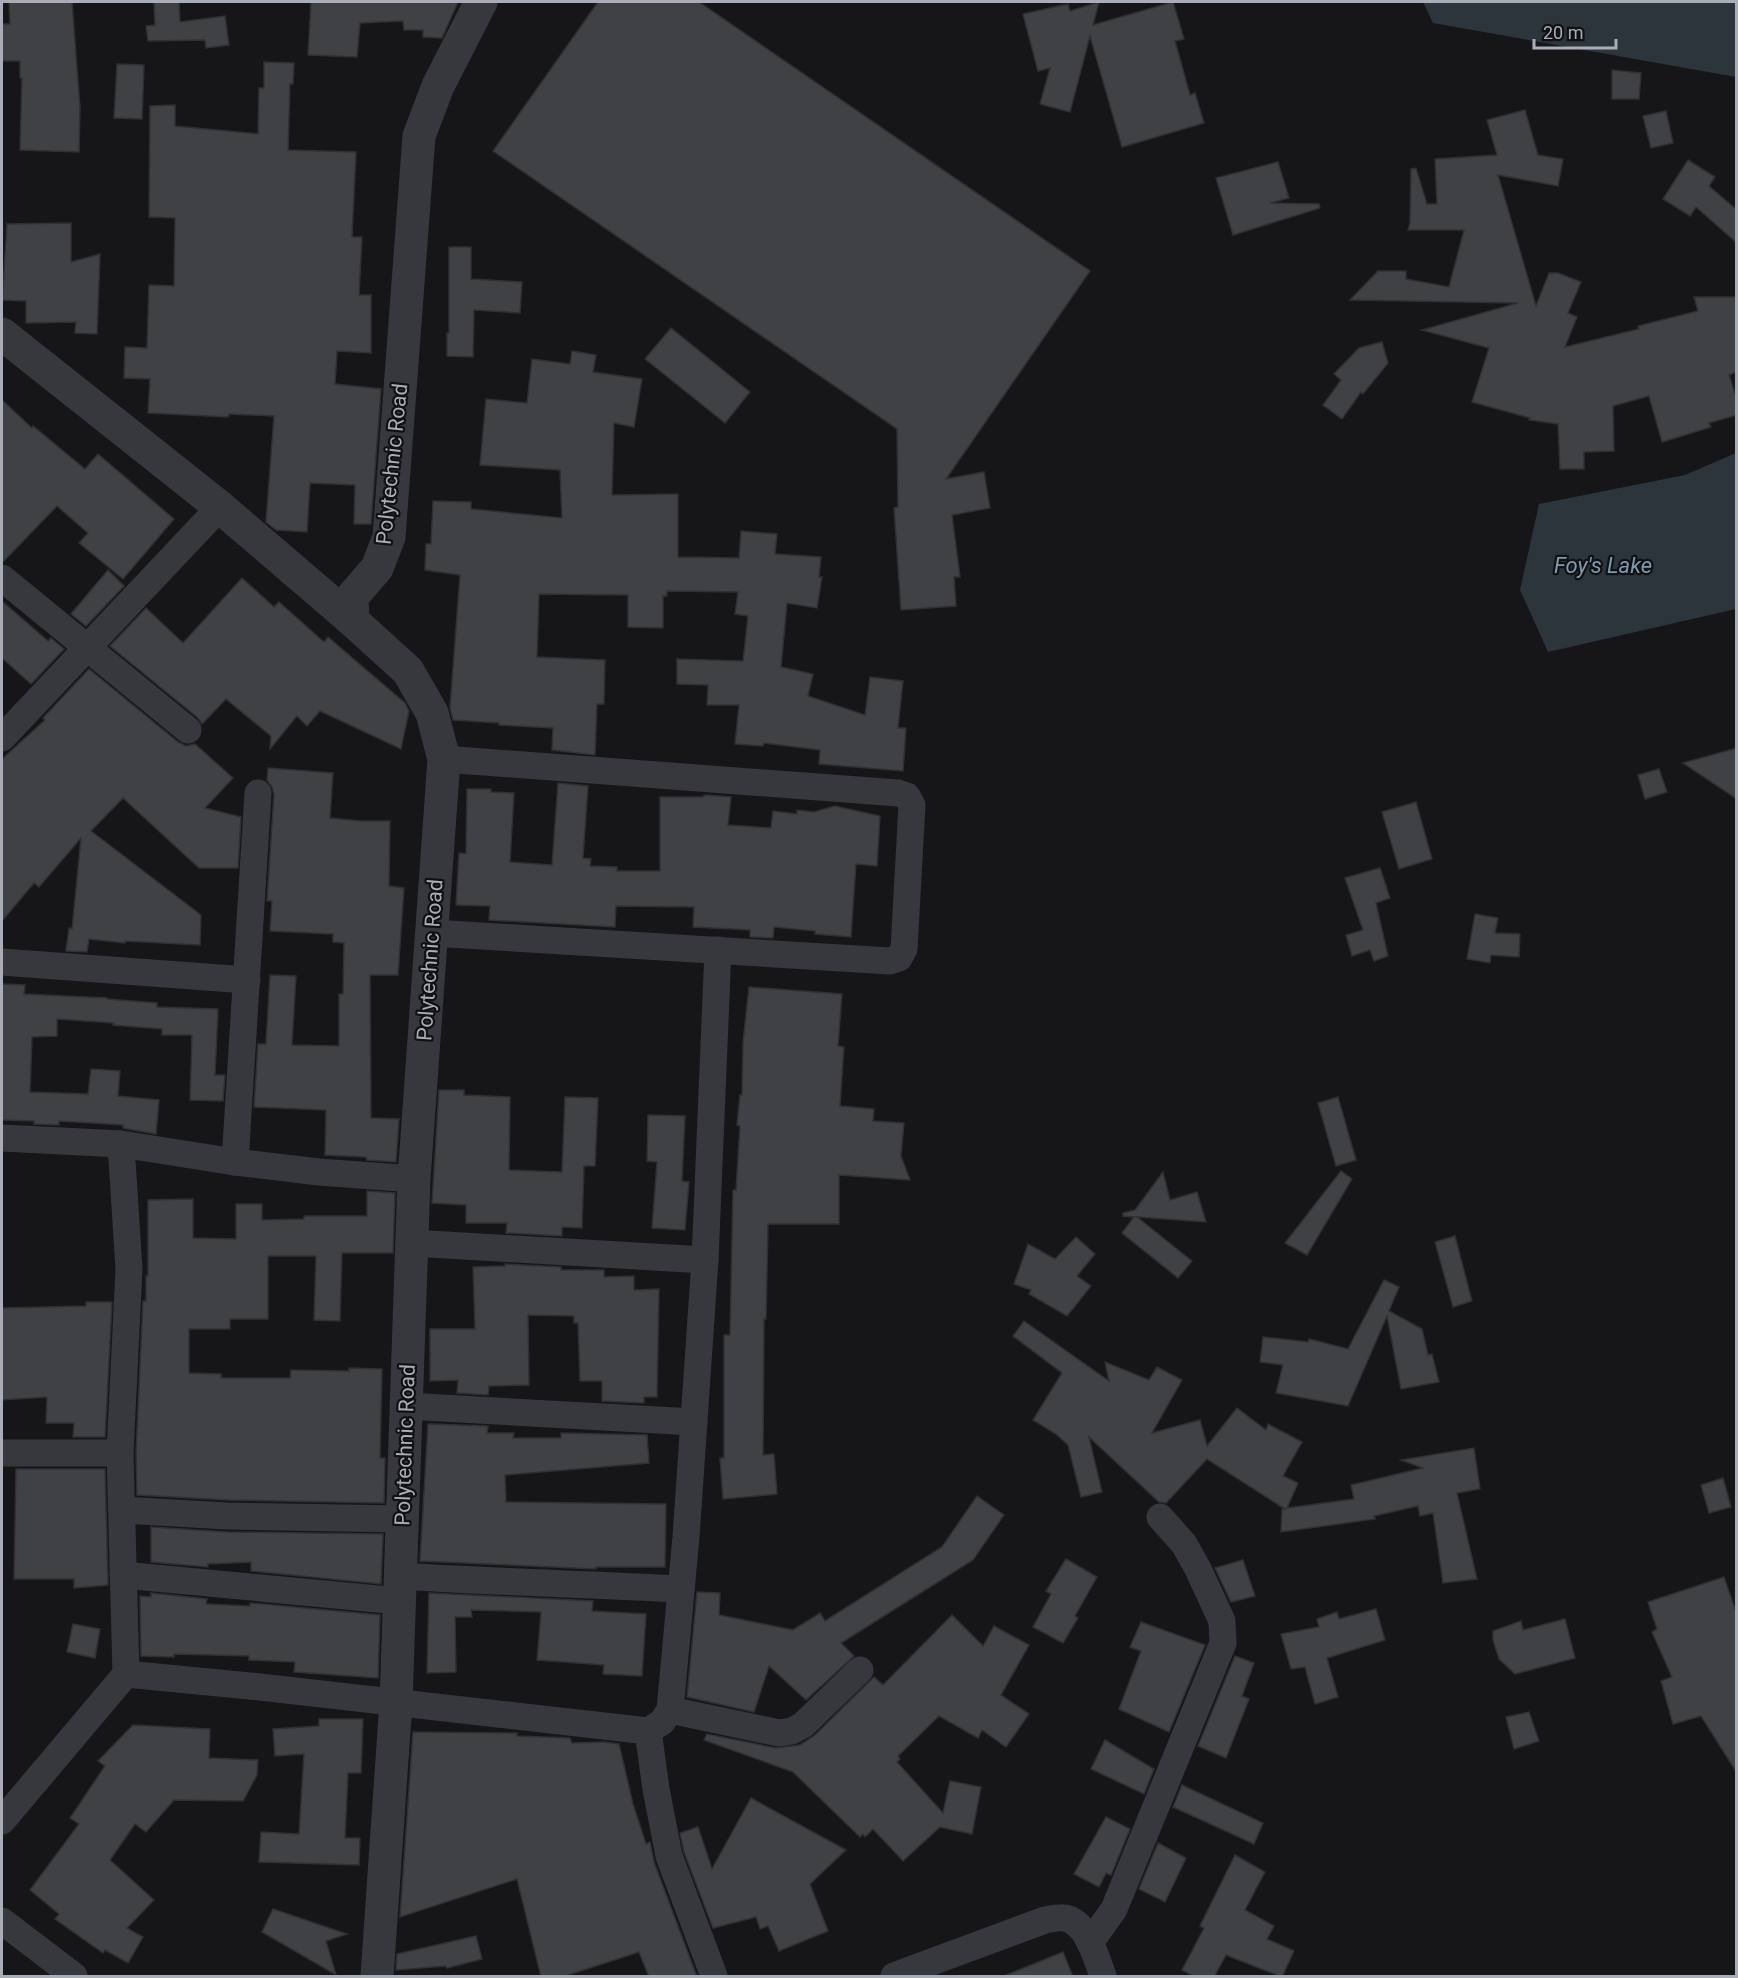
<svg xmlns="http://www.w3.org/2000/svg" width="1738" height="1978" font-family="Roboto,sans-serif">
  <rect width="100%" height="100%" fill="#161618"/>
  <!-- water -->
  <g fill="#2c353c">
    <polygon points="1423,2 1736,2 1736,77 1433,23"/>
    <polygon points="1736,453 1736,609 1548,652 1520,590 1539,504 1685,475"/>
  </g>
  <!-- building -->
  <g fill="#404145" stroke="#303034" stroke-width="1.5">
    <polygon points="9,2 72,2 80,108 79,152 20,150 22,78 20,78 20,61 2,61 2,24 10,24"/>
    <polygon points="154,2 179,2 180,22 225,16 229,45 206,48 205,40 148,41 146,26 155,25"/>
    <polygon points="311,2 458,2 442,38 423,37 423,30 404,30 403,21 360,23 357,57 308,55"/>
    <polygon points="598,2 699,2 1090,271 946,479 984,472 990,508 952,515 960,577 954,577 956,606 901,610 894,508 898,507 897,429 493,151"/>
    <polygon points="1099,2 1093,25 1173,2 1184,39 1175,41 1190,95 1195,93 1204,123 1122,147 1090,36 1070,112 1040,104 1050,68 1038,71 1023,14 1068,4 1070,11"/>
    <polygon points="264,62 294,63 293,84 290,84 288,150 356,152 352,237 362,237 359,295 371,295 371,353 337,351 335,384 381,389 371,524 354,524 355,485 310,483 307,532 276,530 266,522 274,416 229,414 228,417 148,413 150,379 124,378 125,347 147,348 149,285 174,286 175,218 149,217 150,106 175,105 175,126 258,134 259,88 264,88"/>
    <polygon points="117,64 144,65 142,119 114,118"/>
    <polygon points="1612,70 1641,73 1639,99 1612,99"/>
    <polygon points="1525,110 1538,155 1563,159 1558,186 1498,175 1536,306 1549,273 1558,273 1581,282 1568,313 1577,317 1565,347 1639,329 1638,326 1698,311 1694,297 1737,297 1737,372 1729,375 1737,400 1737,415 1709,423 1711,427 1662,442 1649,396 1613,406 1614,451 1584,452 1584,469 1560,469 1558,424 1529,420 1530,418 1472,402 1489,348 1422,330 1518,303 1350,300 1378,271 1406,271 1406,279 1449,287 1464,230 1408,230 1410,223 1411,169 1416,168 1427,204 1437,204 1435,159 1497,155 1487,120"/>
    <polygon points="1666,111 1673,143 1651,148 1643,116"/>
    <polygon points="1688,160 1715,177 1709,186 1737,210 1737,243 1696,207 1690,216 1663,199"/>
    <polygon points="1278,162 1289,198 1270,203 1319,204 1320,208 1233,235 1216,178"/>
    <polygon points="71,223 71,262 100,254 97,334 75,333 76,322 26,323 26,301 2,300 7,224"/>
    <polygon points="449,247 471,247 471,279 522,282 520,313 474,310 473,357 447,356 447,333 449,333"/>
    <polygon points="671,328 750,392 725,423 645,359"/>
    <polygon points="1382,342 1388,363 1363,394 1361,392 1342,419 1323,405 1341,380 1334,374 1359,348"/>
    <polygon points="572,351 596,355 593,372 642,379 634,427 614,423 612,495 678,494 678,557 739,558 741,531 777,534 775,554 821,557 819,577 822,577 817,608 787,603 781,667 813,674 808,696 865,715 870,677 903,681 898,728 906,728 903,771 819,764 820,750 764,743 763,746 735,744 739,705 707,705 708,685 677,684 677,659 743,661 748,616 735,614 738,592 667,591 667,596 663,596 663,628 628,627 628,595 539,594 537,657 605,660 604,704 597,704 595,755 552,750 553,728 499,725 499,723 453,720 450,708 460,575 425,570 426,544 431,544 433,501 471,502 471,509 562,518 560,470 480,465 486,399 527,403 532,359 570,364"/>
    <polygon points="2,400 32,428 33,426 85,469 98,454 174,519 123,579 79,543 88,533 57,506 2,563"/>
    <polygon points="108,570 124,586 86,626 71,614"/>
    <polygon points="242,578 274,607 279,602 324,642 328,637 405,703 409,711 401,749 320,711 307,726 297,716 270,749 271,736 226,699 202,724 198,718 110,646 146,608 183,643"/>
    <polygon points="2,601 48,641 51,638 64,649 31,684 2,658"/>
    <polygon points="89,669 178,742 186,746 195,744 233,778 205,808 241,817 238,868 199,868 123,798 91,831 201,915 200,945 125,941 125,943 89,939 87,952 66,951 69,928 72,929 81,838 39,887 34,883 2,921 2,759 45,720 43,718"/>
    <polygon points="1737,748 1737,799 1683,763"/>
    <polygon points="268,768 333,773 330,818 361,821 390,821 389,886 404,888 398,975 370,975 371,1118 399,1119 396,1162 367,1160 366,1157 325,1155 326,1110 254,1107 258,1044 266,1044 270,975 296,976 292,1045 339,1046 339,994 343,994 344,943 333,942 333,934 270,931 272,901 267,901 274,794 272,787 267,780"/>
    <polygon points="1659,769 1667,792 1645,799 1638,775"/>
    <polygon points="558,783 588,786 583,858 591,859 590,866 617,867 617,871 660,871 660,797 704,797 704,795 731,797 728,825 771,828 773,811 797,814 797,810 814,812 835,806 880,816 877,866 856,864 851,937 815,934 815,931 774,927 773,938 750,937 750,930 693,927 694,907 616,906 615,927 489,920 490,906 456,905 459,853 466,854 467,789 491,789 491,792 514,793 510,862 552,865"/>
    <polygon points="1416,802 1432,859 1399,869 1382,812"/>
    <polygon points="1380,868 1390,898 1376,903 1388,956 1374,961 1370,950 1352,956 1346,935 1363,930 1345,878"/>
    <polygon points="1475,914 1498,918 1495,933 1520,934 1519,957 1491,955 1490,963 1467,959"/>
    <polygon points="2,984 25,985 24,994 107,998 107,999 157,1003 157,1007 218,1009 215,1075 225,1075 223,1101 190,1100 192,1035 162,1035 162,1029 113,1025 114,1023 57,1019 57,1036 32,1037 30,1092 88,1094 91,1069 120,1071 118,1096 159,1100 156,1134 123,1128 123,1125 59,1121 59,1125 34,1124 34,1121 2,1120"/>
    <polygon points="749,987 842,994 838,1046 844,1047 840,1106 874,1109 873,1121 904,1123 901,1156 910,1180 839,1175 839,1224 768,1224 766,1319 764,1319 763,1455 774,1454 777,1494 723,1499 720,1458 724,1458 724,1335 730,1335 733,1190 736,1190 740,1126 737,1125 740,1095 742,1095 743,1042"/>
    <polygon points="439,1090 464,1090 464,1095 510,1097 509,1170 562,1172 565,1097 598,1098 595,1166 584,1166 582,1228 562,1227 562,1236 506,1233 507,1223 466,1223 466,1205 432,1203"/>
    <polygon points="1338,1097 1356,1160 1336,1166 1318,1103"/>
    <polygon points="648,1115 685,1116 682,1181 689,1182 685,1230 652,1228 657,1162 647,1161"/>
    <polygon points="1341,1171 1352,1179 1307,1255 1285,1243"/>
    <polygon points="1163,1172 1170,1200 1197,1192 1206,1222 1137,1217 1192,1261 1178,1278 1122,1233 1134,1217 1123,1216 1123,1213 1135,1210"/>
    <polygon points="367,1191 395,1193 393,1253 342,1253 340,1321 314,1320 316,1256 268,1256 268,1319 230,1319 230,1329 189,1329 189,1373 221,1374 221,1378 290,1378 291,1370 349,1371 349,1368 382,1369 380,1458 385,1458 384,1503 228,1500 137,1495 136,1453 143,1301 146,1301 146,1276 148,1276 148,1200 193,1199 193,1238 236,1239 236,1204 262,1204 262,1220 304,1219 304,1216 367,1216"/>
    <polygon points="1455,1236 1472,1301 1453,1307 1435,1242"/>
    <polygon points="1076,1237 1095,1254 1077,1276 1091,1286 1067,1316 1029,1294 1031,1290 1014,1284 1028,1244 1055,1259"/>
    <polygon points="505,1264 561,1267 561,1270 604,1270 604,1277 634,1276 634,1290 659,1289 657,1397 644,1397 644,1403 602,1401 602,1381 580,1381 578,1323 574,1323 574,1316 528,1315 529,1385 489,1386 488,1395 457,1393 458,1380 430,1381 430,1329 475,1329 473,1267 505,1266"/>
    <polygon points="1384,1280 1399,1287 1389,1311 1422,1329 1428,1355 1432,1354 1439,1382 1401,1389 1387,1316 1348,1406 1276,1393 1283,1365 1260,1362 1263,1337 1308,1342 1309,1339 1348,1349"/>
    <polygon points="86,1302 112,1302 105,1437 73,1437 74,1423 46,1423 47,1397 2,1400 2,1308 86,1306"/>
    <polygon points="1024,1321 1109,1381 1105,1362 1149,1380 1157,1367 1182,1380 1152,1433 1200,1420 1207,1446 1237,1408 1266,1430 1268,1424 1302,1442 1283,1476 1298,1483 1287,1508 1354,1499 1351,1485 1423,1468 1401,1460 1474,1448 1480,1489 1457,1493 1477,1579 1443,1583 1433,1513 1420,1516 1418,1506 1374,1516 1375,1519 1281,1532 1282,1509 1285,1509 1207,1459 1166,1503 1159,1502 1089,1437 1102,1492 1081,1497 1068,1445 1056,1434 1033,1420 1062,1373 1013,1336"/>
    <polygon points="428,1424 488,1426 487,1433 514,1433 513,1438 561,1438 561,1433 647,1435 649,1463 505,1475 506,1502 666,1504 665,1567 596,1567 596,1569 420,1561"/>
    <polygon points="16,1469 105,1469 108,1585 74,1588 74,1579 14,1579"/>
    <polygon points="1723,1478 1731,1507 1709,1513 1701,1485"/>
    <polygon points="977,1496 1004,1515 973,1560 841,1643 854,1656 806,1700 769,1666 754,1712 687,1697 697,1592 720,1593 719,1615 793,1630 820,1613 825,1621 942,1547"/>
    <polygon points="151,1527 227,1532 383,1534 381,1584 251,1571 251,1562 208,1564 208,1567 151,1562"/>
    <polygon points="1066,1559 1097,1577 1075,1616 1078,1618 1063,1643 1033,1627 1051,1594 1046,1591"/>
    <polygon points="1243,1560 1255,1596 1231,1602 1215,1568"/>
    <polygon points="1724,1577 1737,1615 1737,1773 1701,1716 1673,1724 1661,1681 1672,1677 1652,1632 1657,1629 1648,1602"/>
    <polygon points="151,1593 207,1599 206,1604 250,1606 250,1603 380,1615 378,1678 294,1672 295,1662 249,1660 249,1656 174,1654 174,1657 141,1656 140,1596 151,1597"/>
    <polygon points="429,1593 593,1601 592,1611 646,1614 642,1676 603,1674 604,1665 537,1660 541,1612 471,1610 472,1617 455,1617 456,1672 427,1673"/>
    <polygon points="1376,1609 1385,1640 1327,1658 1338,1697 1315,1704 1305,1667 1291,1669 1281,1634 1319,1627 1317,1619 1337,1612 1339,1619"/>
    <polygon points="952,1615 983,1646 994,1626 1029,1645 1001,1695 1029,1714 1006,1747 982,1730 978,1738 939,1716 898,1756 900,1759 897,1762 943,1813 950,1781 981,1787 972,1834 940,1827 903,1861 873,1829 865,1837 863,1834 860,1837 793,1772 704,1740 707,1734 776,1748 800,1745 814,1736 874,1677 883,1685"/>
    <polygon points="1565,1619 1575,1658 1515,1674 1499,1659 1493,1640 1493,1631 1521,1621 1523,1630"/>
    <polygon points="1141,1622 1205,1645 1169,1732 1119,1709 1141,1651 1130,1647"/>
    <polygon points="73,1624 100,1629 95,1658 67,1652"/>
    <polygon points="1235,1656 1254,1663 1242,1696 1249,1699 1226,1758 1198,1746"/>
    <polygon points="1529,1712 1539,1741 1514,1749 1506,1717"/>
    <polygon points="319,1719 363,1719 361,1773 348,1773 345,1838 360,1838 359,1865 259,1862 261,1832 299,1834 304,1754 275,1756 273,1729 319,1726"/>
    <polygon points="133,1725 210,1729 209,1758 258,1760 257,1775 243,1801 174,1800 146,1832 135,1824 110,1860 154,1900 127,1928 143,1937 128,1963 105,1950 103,1953 55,1919 59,1914 30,1890 79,1824 70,1818 105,1766 98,1761"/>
    <polygon points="413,1732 517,1733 517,1736 570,1738 572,1743 604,1742 619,1744 633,1804 646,1844 650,1842 654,1862 697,1977 649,1977 639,1952 562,1977 541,1977 517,1879 400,1917"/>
    <polygon points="1105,1740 1154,1769 1144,1794 1091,1769"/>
    <polygon points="1182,1785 1263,1823 1254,1844 1173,1807"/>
    <polygon points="751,1798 846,1850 810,1884 828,1931 779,1951 768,1926 760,1929 756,1917 713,1928 684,1852 680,1833 698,1827 712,1869"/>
    <polygon points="1106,1817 1130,1829 1111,1875 1106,1873 1099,1887 1074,1874"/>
    <polygon points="1158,1843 1186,1858 1165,1902 1139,1889"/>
    <polygon points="1235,1855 1265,1872 1245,1910 1274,1926 1267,1939 1294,1951 1282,1977 1226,1955 1214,1977 1195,1977 1182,1970 1204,1928 1200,1926"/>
    <polygon points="273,1909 347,1934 326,1941 336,1975 262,1932"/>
    <polygon points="476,1936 482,1959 447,1968 446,1966 396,1970 397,1954"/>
    <polygon points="1063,1952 1073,1977 1005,1977 1004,1976"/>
  </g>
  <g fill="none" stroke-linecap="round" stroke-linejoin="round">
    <!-- minor -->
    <g stroke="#37383d" stroke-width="27">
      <polyline points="2,578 188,730"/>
      <polyline points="2,738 220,507"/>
      <polyline points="432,933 890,961 899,958 904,949 912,805 907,796 898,793 444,759"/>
      <polyline points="2,962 247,980"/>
      <polyline points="2,1138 121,1144 235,1162 319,1172 414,1179"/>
      <polyline points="121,1144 129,1269 120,1453 126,1674"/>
      <polyline points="235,1162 258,793"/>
      <polyline points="412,1243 705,1260"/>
      <polyline points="406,1406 694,1422"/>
      <polyline points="2,1453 120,1453"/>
      <polyline points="122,1510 227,1516 402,1519"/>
      <polyline points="123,1575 399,1601"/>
      <path d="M400,1576c93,6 187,8 280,13"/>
      <polyline points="670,1710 779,1733 792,1731 803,1725 860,1670"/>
      <polyline points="648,1731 656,1789 669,1856 714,1976"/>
      <polyline points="2,1821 126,1674 260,1687 648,1731 662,1722 670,1710 686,1537 705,1260 718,950"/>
      <polyline points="2,1921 74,1976"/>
      <polyline points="1090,1943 1114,1909 1223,1643 1222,1621 1198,1569 1184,1544 1160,1517"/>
      <path d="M894,1976l151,-56c6,-1 14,-3 20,-2 23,5 31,40 38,58"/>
    </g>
    <!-- tertiary -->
    <g stroke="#37383d" stroke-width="33">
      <polyline points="2,334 220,507 353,621"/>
      <polyline points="377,1976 396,1702 414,1179 444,759 432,713 408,671 353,621 352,597 377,568 389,537 419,136 438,86 481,2"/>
    </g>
  </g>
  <g text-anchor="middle" stroke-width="4.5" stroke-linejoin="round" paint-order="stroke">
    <!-- street labels -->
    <g font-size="21" fill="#a8adb8" stroke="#111113">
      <text transform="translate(392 464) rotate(-84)" y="7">Polytechnic Road</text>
      <text transform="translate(430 960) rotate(-86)" y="7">Polytechnic Road</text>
      <text transform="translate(405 1445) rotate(-88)" y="7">Polytechnic Road</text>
    </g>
    <!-- water labels -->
    <g font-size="22" font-style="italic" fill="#7f9bb3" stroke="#111113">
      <text x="1603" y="573">Foy's Lake</text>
    </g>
  </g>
  <!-- border -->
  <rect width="1738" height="1978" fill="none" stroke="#a8adb8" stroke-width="6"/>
  <!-- scale -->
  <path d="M1534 39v9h82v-9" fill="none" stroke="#a8adb8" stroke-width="3"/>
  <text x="1543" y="39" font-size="18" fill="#a8adb8" stroke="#111113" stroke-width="4.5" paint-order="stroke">20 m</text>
</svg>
